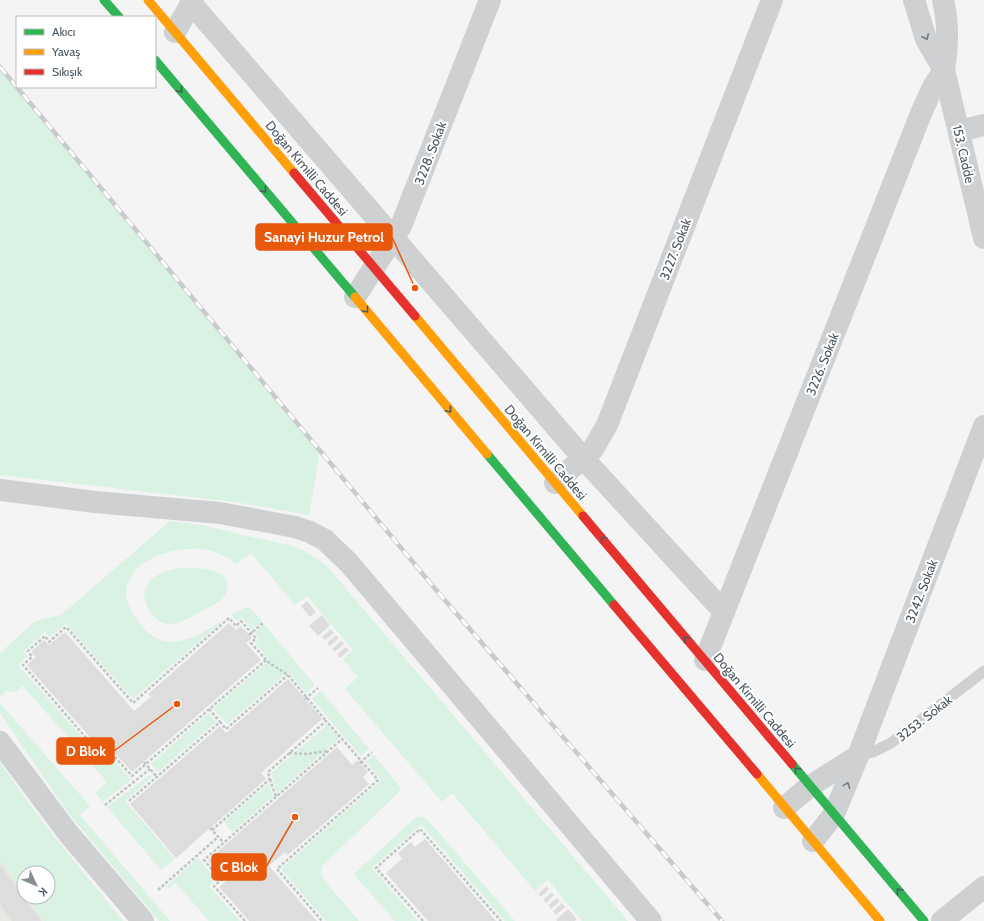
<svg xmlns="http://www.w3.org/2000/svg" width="984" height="921" font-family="Cabin,sans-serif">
  <rect width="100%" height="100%" fill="#f4f4f4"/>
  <!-- commercial -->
  <polygon fill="#e8e7e3" points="0,860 24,893 24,897 27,897 44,921 0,921"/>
  <!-- green -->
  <g fill="#d9f2e3">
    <polygon points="0,67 320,451 309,515 235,502 0,475"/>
    <path d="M170,521l31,4 91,21 11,4 23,15 302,356h-46l-34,-41 -13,11 -83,-98 -10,9 -97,-113 13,-12 -15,-18 10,-9 -46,-54 -12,9 -44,-52 -14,11c-9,-6 -19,-12 -30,-14 -26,-5 -72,6 -80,36 -3,11 2,22 8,31 26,42 59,22 91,1l-93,81 -67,-75 -16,13 -5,-5 -21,19 4,5 -10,9 89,100 7,-5 17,20 -28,22 -8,-9 12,-11 -84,-96 -7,6 -10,-1 -6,6v-44l35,-32 26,-6z"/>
    <path d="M181,568c15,0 49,-2 46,21 -1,11 -13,16 -22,20 -10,6 -24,15 -36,15 -16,0 -31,-26 -22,-39 7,-12 22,-15 34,-17z"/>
    <polygon points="246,607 250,608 262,621 252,630 242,617 237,621 231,615"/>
    <polygon points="264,624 315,685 306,693 288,672 227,724 213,709 269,660 255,643 259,638 255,633"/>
    <polygon points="321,691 369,749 361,756 312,699"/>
    <polygon points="0,703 90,806 80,815 170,921 159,921 69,814 0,713"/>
    <polygon points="208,713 216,722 158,772 151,764"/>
    <polygon points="327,725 339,738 277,793 271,773"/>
    <polygon points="374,755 400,787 400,791 322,866 321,874 324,880 359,921 326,921 281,869 381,780 366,762"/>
    <path d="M0,762c37,56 81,107 123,159h-79l-17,-24h21v-24h-24v20l-24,-33z"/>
    <polygon points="150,775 152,777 125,801 175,859 161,870 107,807"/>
    <polygon points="269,783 273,796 232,832 224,822"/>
    <polygon points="421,816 428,820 515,921 505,921 421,825 372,868 418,921 395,921 356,877 355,873 415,818"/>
    <polygon points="198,858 216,880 209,886 240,921 209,921 176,883 169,888 167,886"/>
  </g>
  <!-- building -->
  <g fill="#ddddde">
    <polygon points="307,601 316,612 310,617 301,606"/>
    <polygon points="322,615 330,625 318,636 309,626"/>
    <polygon points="229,623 236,630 241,626 252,638 246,643 261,660 132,772 114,752 108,758 27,665 36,657 31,652 44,640 49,645 65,632 134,711 151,697 148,694"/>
    <polygon points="331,629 334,633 325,640 322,637"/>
    <polygon points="336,635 339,638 330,646 327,643"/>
    <polygon points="341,641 344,644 335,652 332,649"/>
    <polygon points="346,647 349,650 340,658 337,654"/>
    <polygon points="288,679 322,719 261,773 266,779 176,858 130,804 220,726 226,733"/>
    <polygon points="337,747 352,765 358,760 368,772 363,777 369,784 288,855 285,852 269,866 317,921 249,921 219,887 226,881 208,860"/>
    <polygon points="425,839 496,921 428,921 386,873 402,859 398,853 411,842 415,847"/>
    <polygon points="0,865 41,921 12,921 0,904"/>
    <polygon points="547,886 549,889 541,897 538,894"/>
    <polygon points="552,892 554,895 546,903 543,900"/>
    <polygon points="557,898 560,901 551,909 548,905"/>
    <polygon points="562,903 565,907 556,915 553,911"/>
    <polygon points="568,909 577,919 575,921 557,921 556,920"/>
  </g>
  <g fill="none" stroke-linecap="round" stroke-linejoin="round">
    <!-- path -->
    <g stroke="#bcc7c4" stroke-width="2.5" stroke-dasharray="3 2" stroke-linecap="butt">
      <polyline points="249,635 263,623"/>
      <polyline points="266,660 132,776 114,756 107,762 23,665 32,657 28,651 45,636 49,642 66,627 133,703 229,618 236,626 241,621 256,638 251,643 268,662 288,675 326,721"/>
      <polyline points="305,699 318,688"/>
      <polyline points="209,709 220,722"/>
      <polyline points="289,753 307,754 328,751"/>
      <polyline points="144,762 157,777"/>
      <polyline points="360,763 372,752"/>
      <polyline points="270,779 276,797"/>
      <polyline points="129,801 220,722 226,729 288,675"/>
      <polyline points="105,805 150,769"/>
      <polyline points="210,828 224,843"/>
      <polyline points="212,830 270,779 268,772 326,721 342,739"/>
      <polyline points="158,890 218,837"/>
      <polyline points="245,921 214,886 221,880 204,860 342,739 378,780 277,869 322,921"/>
      <polyline points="423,921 376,868 420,829 501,921"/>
    </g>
    <!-- lane -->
    <polyline stroke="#ced0d2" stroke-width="11" points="858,756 873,752 891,743 984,671"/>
    <!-- street -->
    <g stroke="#ced0d2" stroke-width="22">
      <path d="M914,0l12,39 18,31c4,-24 5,-46 -1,-70"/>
      <polyline points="191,3 583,458 724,612"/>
      <polyline points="175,32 193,0"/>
      <polyline points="944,70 984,238"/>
      <polyline points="959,131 984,125"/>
      <polyline points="355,297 401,226 490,0"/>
      <polyline points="555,483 593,449 607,425 772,0"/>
      <polyline points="0,490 95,502 220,513 295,527 310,532 325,540 349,563 651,921"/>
      <polyline points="705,660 922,111 933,87 944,70"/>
      <polyline points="0,742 68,833 143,921"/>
      <polyline points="858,756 984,426"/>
      <polyline points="784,808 810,786 858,756 834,814 813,841"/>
      <polyline points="942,921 984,887"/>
    </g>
    <!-- fast -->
    <g stroke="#30b455" stroke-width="9">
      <polyline points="104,0 119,17"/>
      <polyline points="155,60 355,297"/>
      <polyline points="487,454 614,605"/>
      <polyline points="792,764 924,921"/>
    </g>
    <!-- slow -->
    <g stroke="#ff9f0a" stroke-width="9">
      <polyline points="148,0 294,173"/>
      <polyline points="355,297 487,454"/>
      <polyline points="415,316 583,516"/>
      <polyline points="757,774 880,921"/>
    </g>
    <!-- jam -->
    <g stroke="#e5322d" stroke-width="9">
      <polyline points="294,173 415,316"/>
      <polyline points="583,516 792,764"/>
      <polyline points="614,605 757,774"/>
    </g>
    <!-- rail casing -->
    <g stroke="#c9cacc" stroke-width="4.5">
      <polyline id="rail" points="0,67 437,591 722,921"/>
    </g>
    <!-- rail -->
    <use href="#rail" stroke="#fff" stroke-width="3" stroke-dasharray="9" stroke-linecap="butt"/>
  </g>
  <!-- one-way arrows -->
  <defs><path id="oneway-chevron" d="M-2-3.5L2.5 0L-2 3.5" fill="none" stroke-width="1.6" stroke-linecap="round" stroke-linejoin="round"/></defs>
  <g stroke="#727b83">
    <use href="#oneway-chevron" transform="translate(926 37) rotate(65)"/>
    <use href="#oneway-chevron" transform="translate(847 785) rotate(-69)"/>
  </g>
  <g stroke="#495b60">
    <use href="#oneway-chevron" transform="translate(180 90) rotate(50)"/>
    <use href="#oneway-chevron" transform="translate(264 190) rotate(50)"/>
    <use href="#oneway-chevron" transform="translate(366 310) rotate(50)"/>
    <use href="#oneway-chevron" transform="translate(449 410) rotate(50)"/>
    <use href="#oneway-chevron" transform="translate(603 539) rotate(-130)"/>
    <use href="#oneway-chevron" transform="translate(686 639) rotate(-130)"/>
    <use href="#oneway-chevron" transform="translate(797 770) rotate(-130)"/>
    <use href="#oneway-chevron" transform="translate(899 891) rotate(-130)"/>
  </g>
  <g text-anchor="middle" stroke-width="4" stroke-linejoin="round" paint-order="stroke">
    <!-- street labels -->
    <g font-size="13" fill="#4a5661" stroke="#fff">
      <text transform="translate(430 153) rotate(-69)" y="5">3228. Sokak</text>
      <text transform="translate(964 154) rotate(77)" y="5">153. Cadde</text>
      <text transform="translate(307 168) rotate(50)" y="5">Doğan Kimilli Caddesi</text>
      <text transform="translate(675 249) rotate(-69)" y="5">3227. Sokak</text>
      <text transform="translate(822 364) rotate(-68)" y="5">3226. Sokak</text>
      <text transform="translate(546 452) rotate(50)" y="5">Doğan Kimilli Caddesi</text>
      <text transform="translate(921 591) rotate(-69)" y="5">3242. Sokak</text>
      <text transform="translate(755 700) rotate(50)" y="5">Doğan Kimilli Caddesi</text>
      <text transform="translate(924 718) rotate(-38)" y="5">3253. Sokak</text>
    </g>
  </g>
  <!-- callouts -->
  <path fill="none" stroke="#e8590c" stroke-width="1.5" d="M415 288L392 237M177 704L114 751M295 817L266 867"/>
  <g fill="#e8590c" stroke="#fff" stroke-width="1.5">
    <circle cx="415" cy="288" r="4"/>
    <circle cx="177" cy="704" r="4"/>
    <circle cx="295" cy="817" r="4"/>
  </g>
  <g fill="#e8590c" stroke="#e8590c" stroke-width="1.5">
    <rect x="256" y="224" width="136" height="26" rx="4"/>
    <rect x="57" y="738" width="57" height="26" rx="4"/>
    <rect x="212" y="854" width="54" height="26" rx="4"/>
  </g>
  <g font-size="14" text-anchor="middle" font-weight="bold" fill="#fff">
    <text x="324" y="242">Sanayi Huzur Petrol</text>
    <text x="86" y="756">D Blok</text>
    <text x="239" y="872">C Blok</text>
  </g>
  <!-- legend -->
  <rect x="16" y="16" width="140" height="72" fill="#ffffff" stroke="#b7bbc0"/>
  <rect x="24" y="29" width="20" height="6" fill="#30b455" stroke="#b7bbc0"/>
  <text x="52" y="36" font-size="12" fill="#4a5661">Akıcı</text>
  <rect x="24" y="49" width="20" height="6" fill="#ff9f0a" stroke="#b7bbc0"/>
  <text x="52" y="56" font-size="12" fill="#4a5661">Yavaş</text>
  <rect x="24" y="69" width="20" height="6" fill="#e5322d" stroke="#b7bbc0"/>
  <text x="52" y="76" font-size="12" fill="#4a5661">Sıkışık</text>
  <!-- north arrow -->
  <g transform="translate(36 885) rotate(134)"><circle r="19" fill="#ffffff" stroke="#b7bbc0"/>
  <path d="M0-3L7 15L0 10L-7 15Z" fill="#868d94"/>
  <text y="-6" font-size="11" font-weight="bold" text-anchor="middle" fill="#4a5661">K</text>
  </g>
</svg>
